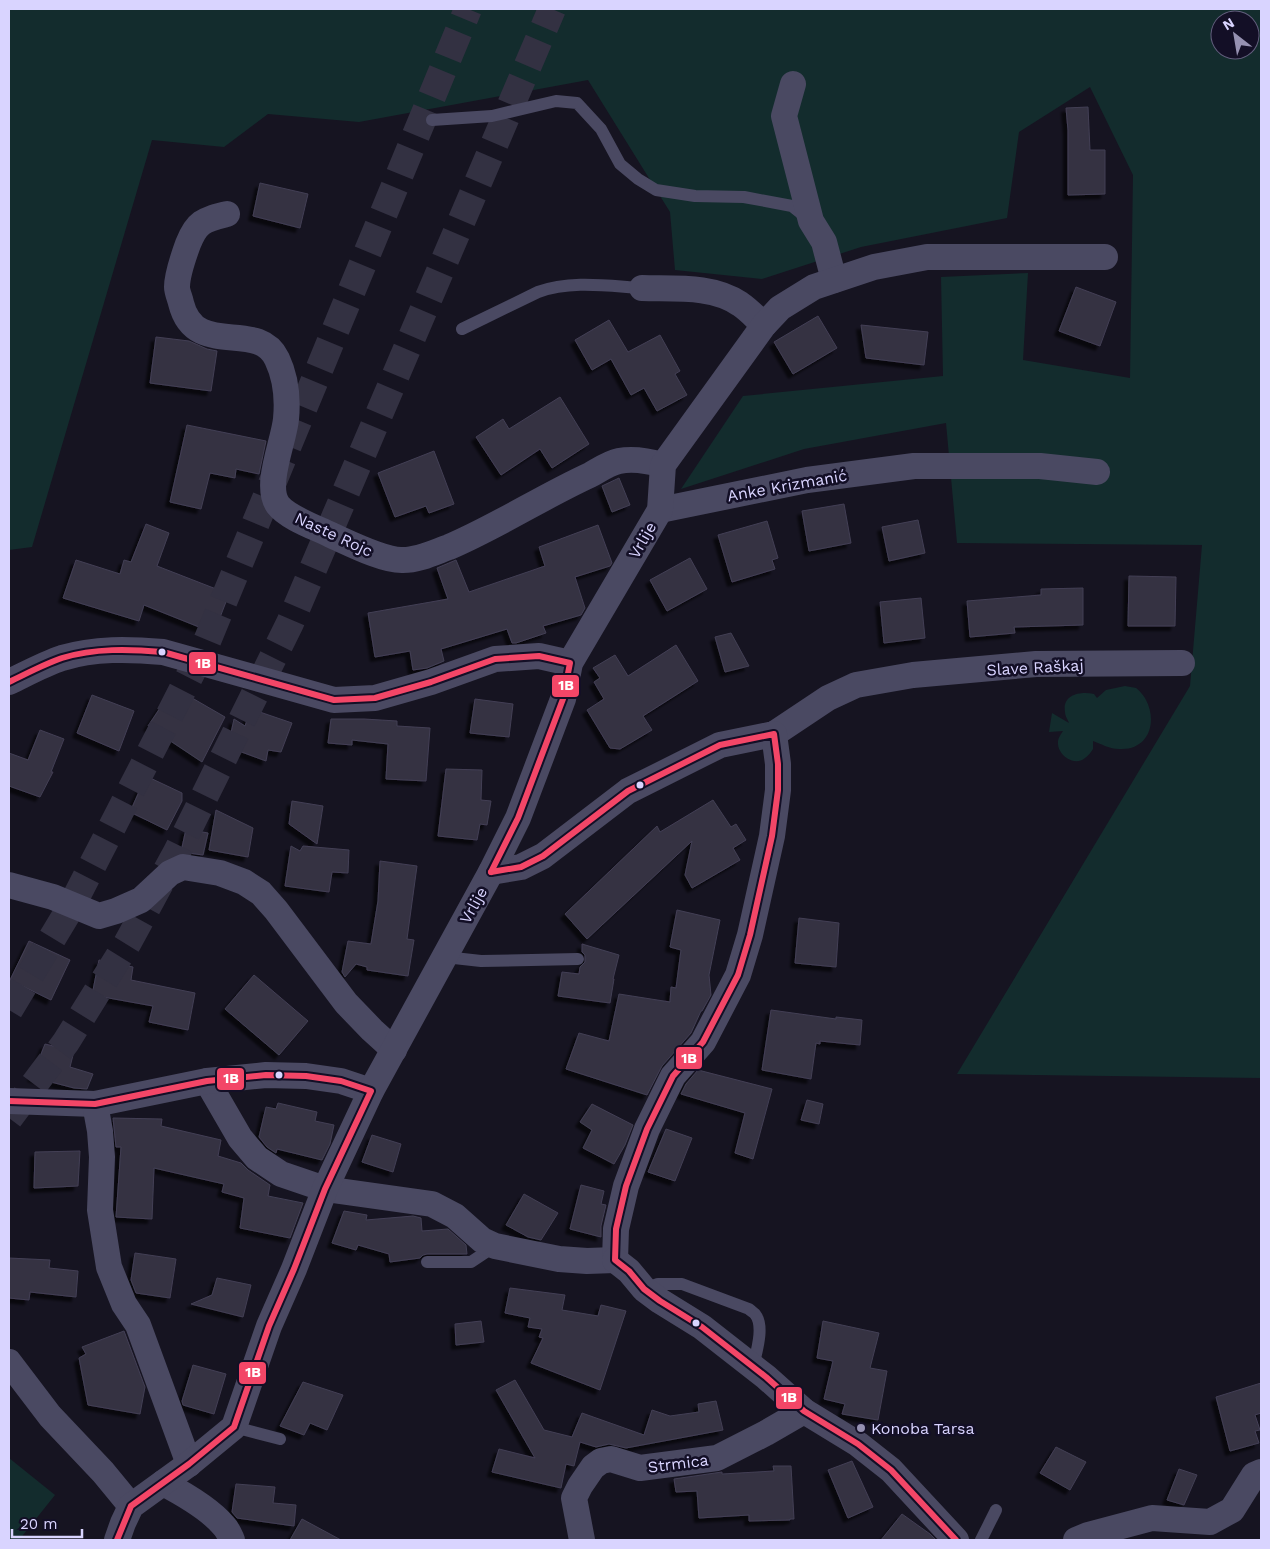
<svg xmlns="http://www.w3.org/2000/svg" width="1270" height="1549" font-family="'Work Sans',sans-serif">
  <defs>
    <filter id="shadow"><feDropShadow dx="-4.5" dy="4.5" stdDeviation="1" flood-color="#0009"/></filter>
  </defs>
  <rect width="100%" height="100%" fill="#161421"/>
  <!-- green -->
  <g fill="#132c2d" fill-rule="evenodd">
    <path d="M9,9h1252v1069l-304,-4 233,-388 12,-141 -245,-2 -11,-120 -142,26 -123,40 62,-93 200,-20 -2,-99 87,-4 -5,87 107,18 3,-203 -43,-88 -71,45 -12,86 -146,29 -99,32 -87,-9 -5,-58 -82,-132 -229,42 -91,-8 -44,33 -72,-7 -120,407 -23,3zM1220,20h30v30h-30z"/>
    <path d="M1125,686c3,1 8,1 11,2 4,3 8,8 10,12 12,23 2,51 -27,49 -9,0 -18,-5 -26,-8v8c-2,3 -5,7 -8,9 -11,9 -28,-3 -27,-16 0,-4 3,-8 5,-11l-14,1 3,-19 17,10c-1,-3 -4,-7 -4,-11 -3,-18 16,-21 29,-18l3,4 9,-8z"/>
    <polygon points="9,1458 55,1495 19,1540 9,1540"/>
  </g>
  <!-- building -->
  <g fill="#343243" stroke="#433f54" filter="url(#shadow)">
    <polygon points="1088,107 1090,150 1105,150 1105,194 1068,195 1068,130 1066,108"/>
    <polygon points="260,183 308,194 300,228 253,216"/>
    <polygon points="1076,287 1116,302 1100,346 1059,331"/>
    <polygon points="818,316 837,348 793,374 774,342"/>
    <polygon points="609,320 628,352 660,335 680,371 675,374 687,395 657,411 644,388 631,395 611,359 592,370 575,340"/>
    <polygon points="861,325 928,332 924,365 866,358"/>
    <polygon points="156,337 189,341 207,349 217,351 211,391 150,383"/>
    <polygon points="560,397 589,444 552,468 540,449 501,475 476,437 503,419 509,429"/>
    <polygon points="187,425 266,441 259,474 236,469 235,478 210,473 201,509 170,502"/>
    <polygon points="434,451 454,504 429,513 426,506 395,517 378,473"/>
    <polygon points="619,478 630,505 612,512 602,486"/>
    <polygon points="844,504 851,543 809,551 802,511"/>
    <polygon points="918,520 925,553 889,561 882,527"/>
    <polygon points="767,521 778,558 772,560 775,569 732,582 718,535"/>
    <polygon points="146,524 169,533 157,566 229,594 214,633 144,605 139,621 63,598 76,560 120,574 124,560 131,562"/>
    <polygon points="598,525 612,563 610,566 575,577 585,608 581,615 543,626 546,633 516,643 512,643 507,629 441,649 444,661 427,668 413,670 410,651 375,657 368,613 448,599 437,568 456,560 469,592 545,566 539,547"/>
    <polygon points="690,558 707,589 667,611 650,580"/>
    <polygon points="1129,576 1176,577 1175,626 1128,626"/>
    <polygon points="1083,588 1083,625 1014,627 1015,633 970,637 967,601 1041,595 1041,589"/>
    <polygon points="921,598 925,638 884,643 880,602"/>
    <polygon points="731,633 749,666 725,672 715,637"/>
    <polygon points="676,645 698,681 643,716 652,730 620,749 610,748 587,710 604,699 594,682 600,678 593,668 615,655 628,676"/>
    <polygon points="180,691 225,717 202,762 148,726 170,693 177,696"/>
    <polygon points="92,695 134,711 119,751 77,733"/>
    <polygon points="475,699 513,704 509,737 470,733"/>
    <polygon points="251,709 292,723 281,752 268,750 266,761 228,747 234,719 245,726"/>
    <polygon points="331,719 364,719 397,721 397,726 430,728 426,781 386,779 388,744 352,740 352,745 328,743"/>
    <polygon points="40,730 64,739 51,772 53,772 40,797 9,786 9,753 28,760"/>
    <polygon points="446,769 482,770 481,800 491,801 487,825 480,824 477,840 438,836"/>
    <polygon points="146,776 182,793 182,801 167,830 130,812"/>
    <polygon points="713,800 731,827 736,824 746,840 733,848 740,860 692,888 685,875 692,841 587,939 565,914 657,826 660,832"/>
    <polygon points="292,801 323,806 317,844 289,824"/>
    <polygon points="216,810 253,828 248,857 209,850"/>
    <polygon points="186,829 208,833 203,855 181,852"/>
    <polygon points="291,846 300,851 303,846 349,850 348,873 332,872 329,892 285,886"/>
    <polygon points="380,861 417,866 407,939 414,940 408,976 367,970 367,967 356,964 345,977 342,972 348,941 371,944 378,901"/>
    <polygon points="677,910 720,920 709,975 711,995 702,1011 701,1011 691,1033 662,1066 647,1095 566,1069 579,1033 609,1041 619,994 670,1002 671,987 676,988 681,950 670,947"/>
    <polygon points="799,918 839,923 836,967 795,963"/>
    <polygon points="29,941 70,960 51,1000 10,980"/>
    <polygon points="582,944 619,955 613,979 614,979 610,1003 558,996 562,972 579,974 580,967 585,962 585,955 582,952"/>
    <polygon points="99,960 133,967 131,980 195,993 188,1030 149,1022 153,1006 92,995"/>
    <polygon points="254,975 308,1021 279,1055 225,1009"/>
    <polygon points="771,1010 836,1019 836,1017 862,1020 860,1045 820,1041 820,1044 816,1043 811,1079 762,1070"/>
    <polygon points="45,1044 74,1051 70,1067 93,1074 87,1089 74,1088 32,1077"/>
    <polygon points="698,1070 772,1089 753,1159 735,1153 745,1113 681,1094 686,1084"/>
    <polygon points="807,1100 823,1104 819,1124 801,1120"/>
    <polygon points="278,1103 317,1112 315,1121 334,1125 330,1144 322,1160 277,1149 276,1153 267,1147 259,1137 266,1107 276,1109"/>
    <polygon points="592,1104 633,1125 625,1145 614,1164 583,1148 592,1130 580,1122"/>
    <polygon points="113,1118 162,1119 161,1126 221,1140 218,1156 241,1163 248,1170 270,1185 268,1196 303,1203 290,1238 240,1228 244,1198 222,1192 224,1184 154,1168 152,1219 116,1217 121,1147 116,1147"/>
    <polygon points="666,1129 692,1138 675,1181 648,1172"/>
    <polygon points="372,1135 401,1144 393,1172 362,1162"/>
    <polygon points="80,1151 78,1186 34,1188 35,1152"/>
    <polygon points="581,1185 604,1191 601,1204 606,1205 601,1226 601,1237 570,1229"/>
    <polygon points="524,1194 558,1213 541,1240 528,1237 506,1225"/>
    <polygon points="344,1211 367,1215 366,1220 413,1216 421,1218 422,1231 448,1229 466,1245 467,1254 427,1254 423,1255 420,1258 390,1262 389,1254 358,1245 356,1250 332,1243"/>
    <polygon points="135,1253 176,1259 170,1298 136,1293 131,1280"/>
    <polygon points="9,1258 50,1260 49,1268 78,1271 76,1297 30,1292 29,1300 9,1298"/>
    <polygon points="217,1278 251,1285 243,1317 191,1304 212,1295"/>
    <polygon points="510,1288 565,1295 562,1310 598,1316 601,1305 626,1311 600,1390 531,1363 543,1338 539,1337 542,1329 528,1327 530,1318 505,1313"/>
    <polygon points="481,1321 484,1342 456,1345 455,1324"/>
    <polygon points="823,1321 879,1333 870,1368 887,1371 878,1420 842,1414 845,1404 824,1399 833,1361 817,1358"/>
    <polygon points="124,1331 145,1387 140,1414 88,1405 79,1358 86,1354 82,1347"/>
    <polygon points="193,1365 226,1374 214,1414 183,1405 182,1401"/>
    <polygon points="515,1380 544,1430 572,1437 582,1413 644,1435 652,1410 670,1416 699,1412 698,1404 716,1401 723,1430 626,1448 609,1444 596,1447 580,1442 574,1466 566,1464 561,1488 492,1472 499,1449 535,1458 496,1390"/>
    <polygon points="303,1382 343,1395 327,1430 310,1423 304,1435 280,1426"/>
    <polygon points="1261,1383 1261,1413 1255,1415 1260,1430 1255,1431 1259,1443 1230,1451 1216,1397"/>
    <polygon points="1056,1447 1086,1462 1070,1490 1040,1473"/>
    <polygon points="852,1461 873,1507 848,1518 828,1470"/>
    <polygon points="773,1466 791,1466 794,1519 790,1519 790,1520 749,1521 749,1515 699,1518 697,1491 676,1492 674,1479 722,1472 722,1474 774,1471"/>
    <polygon points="1179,1469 1197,1475 1184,1505 1167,1500"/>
    <polygon points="236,1484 275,1487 273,1503 296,1505 294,1526 237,1518 232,1512"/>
    <polygon points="902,1514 930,1534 936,1540 881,1540"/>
    <polygon points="302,1519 341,1540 290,1540"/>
  </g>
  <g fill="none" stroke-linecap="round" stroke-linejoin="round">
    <!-- highway-tunnel -->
    <g stroke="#333142" stroke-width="28" stroke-dasharray="28 14" stroke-linecap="butt">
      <polyline points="9,1010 71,907 205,646 468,9"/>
      <polyline points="9,1118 66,1042 128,942 177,852 290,623 552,9"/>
    </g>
    <!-- lane -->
    <g stroke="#4a4962" stroke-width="12">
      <polyline points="432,120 492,116 556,101 577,103 601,129 620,164 638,179 656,190 695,196 744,197 792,206 807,218"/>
      <path d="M462,329l76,-37c33,-12 70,-6 104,-4"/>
      <polyline points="445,957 481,961 578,959"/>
      <polyline points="427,1262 471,1262 495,1246"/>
      <path d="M644,1289l14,-5h24l67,25c2,2 4,3 6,5 10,12 1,39 -2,53"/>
      <polyline points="234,1427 280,1439"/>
      <polyline points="981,1540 996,1510"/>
    </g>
    <!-- street -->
    <g stroke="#4a4962" stroke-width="26">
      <polyline points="793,84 784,116 811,221 824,242 834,280"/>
      <path d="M227,214c-23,6 -30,7 -39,30 -4,11 -11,32 -11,43 0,5 3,11 4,16 14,57 77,15 96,56 9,19 11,39 9,60 -2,22 -22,67 -8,86 10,13 39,23 53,30 18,8 53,26 72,25 16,0 32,-8 46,-13 49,-21 93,-50 141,-72 9,-5 19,-12 29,-14 15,-3 30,0 44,4"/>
      <path d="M642,288c32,1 71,-3 98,16 9,6 16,14 24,21"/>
      <polyline points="660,510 807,480 914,466 1040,466 1097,472"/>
      <path d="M9,682c17,-8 35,-18 53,-24 33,-10 67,-9 101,-6l171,48 41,-2 56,-16 64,-23 44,-3 31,7"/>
      <polyline points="491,872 521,867 543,856 628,791 720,745 774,734 828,698 856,685 913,675 1036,664 1182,663"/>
      <polyline points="9,885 53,897 99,916 116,911 141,900 170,873 183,867 220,873 244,882 261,893 276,910 346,1003 372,1030 394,1050"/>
      <polyline points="207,1081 240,1138 257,1158 281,1174 325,1189 432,1204 455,1216 482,1240 495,1246 559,1259 587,1261 615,1260"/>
      <polyline points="9,1101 95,1104 207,1081 266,1075 306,1076 341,1081 371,1091"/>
      <polyline points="95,1104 100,1131 102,1157 100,1210 109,1267 124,1304 138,1325 189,1464"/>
      <polyline points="615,1260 616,1229 626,1186 647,1129 673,1076 703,1042 738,975 750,935 772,836 778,790 778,764 774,734"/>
      <polyline points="615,1260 629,1271 644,1289 660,1301 702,1327 766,1377 804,1411 858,1444 891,1470 956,1540"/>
      <polyline points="9,1362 50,1416 103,1472 131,1506"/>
      <path d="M163,1483c19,10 47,26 61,43 4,4 6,10 8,14"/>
      <polyline points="117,1540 123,1523 131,1506 189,1464 234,1427 269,1326 294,1269 325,1189 371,1091 491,872 518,818 563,699 570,663 660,510 663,465 764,325 780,308 814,287 874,267 927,257 1105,257"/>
      <polyline points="582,1540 574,1498 580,1486 593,1467 601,1461 611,1459 640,1468 717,1458 766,1433 804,1411"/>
      <polyline points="1076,1540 1088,1535 1152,1518 1210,1522 1232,1510 1254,1475 1261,1472"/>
    </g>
    <!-- bus-1 casing -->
    <g stroke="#130f26" stroke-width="10">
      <g id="bus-1">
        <path d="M9,682c17,-8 35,-18 53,-24 33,-10 67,-9 101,-6l171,48 41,-2 56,-16 64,-23 44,-3 31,7 -7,36 -45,119 -27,54"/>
        <polyline points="491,872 521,867 543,856 628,791 720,745 774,734 778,764 778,790 772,836 750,935 738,975 703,1042 673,1076 647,1129 626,1186 616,1229 615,1260 629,1271 644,1289 660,1301 702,1327 766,1377 804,1411 858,1444 891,1470 956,1540"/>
        <polyline points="9,1101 95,1104 207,1081 266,1075 306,1076 341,1081 371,1091 325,1189 294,1269 269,1326 234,1427 189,1464 131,1506 117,1540"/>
      </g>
    </g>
    <!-- bus-1 -->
    <use href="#bus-1" stroke="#f34667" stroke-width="6"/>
  </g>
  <!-- markers -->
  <g fill="#d9d4ff" stroke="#130f26" stroke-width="2">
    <circle cx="162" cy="652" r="4.5"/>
    <circle cx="640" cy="785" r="4.5"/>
    <circle cx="279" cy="1075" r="4.5"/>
    <circle cx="696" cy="1323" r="4.5"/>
  </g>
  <circle fill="#9591b1" stroke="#130f26" stroke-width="2" cx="861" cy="1428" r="5"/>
  <g text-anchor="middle" stroke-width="5" stroke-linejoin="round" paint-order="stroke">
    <!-- street labels -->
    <g font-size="16" fill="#d9d4ff" stroke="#130f26">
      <text transform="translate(787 485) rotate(-10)" y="6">Anke Krizmanić</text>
      <text transform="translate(334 534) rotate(25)" y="6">Naste Rojc</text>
      <text transform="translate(642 540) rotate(-60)" y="6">Vrlije</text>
      <text transform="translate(1035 667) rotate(-3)" y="6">Slave Raškaj</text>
      <text transform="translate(473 905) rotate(-61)" y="6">Vrlije</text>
      <text transform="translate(678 1463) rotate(-7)" y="6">Strmica</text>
    </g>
    <!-- poi labels -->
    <g font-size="16" fill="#d9d4ff" stroke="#130f26" text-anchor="start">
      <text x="871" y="1434">Konoba Tarsa</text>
    </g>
  </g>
  <g stroke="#130f26" stroke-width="2">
    <rect x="188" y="651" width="29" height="24" rx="5" fill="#f34667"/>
    <rect x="551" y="674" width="29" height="24" rx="5" fill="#f34667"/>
    <rect x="675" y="1046" width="28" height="24" rx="5" fill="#f34667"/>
    <rect x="216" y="1067" width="29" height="24" rx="5" fill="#f34667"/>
    <rect x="238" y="1361" width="29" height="24" rx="5" fill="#f34667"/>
    <rect x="775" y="1386" width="28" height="24" rx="5" fill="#f34667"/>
  </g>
  <g font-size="14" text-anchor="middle" font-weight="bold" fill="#fff">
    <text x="203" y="668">1B</text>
    <text x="566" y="690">1B</text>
    <text x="689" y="1063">1B</text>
    <text x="231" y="1083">1B</text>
    <text x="253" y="1377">1B</text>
    <text x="789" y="1402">1B</text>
  </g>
  <!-- border -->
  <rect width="1270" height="1549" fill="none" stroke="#d9d4ff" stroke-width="20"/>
  <!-- north arrow -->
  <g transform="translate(1235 35) rotate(329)"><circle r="24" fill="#130f26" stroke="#625e7d"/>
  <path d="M0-4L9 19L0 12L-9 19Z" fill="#9591b1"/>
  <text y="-8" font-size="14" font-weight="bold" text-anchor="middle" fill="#d9d4ff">N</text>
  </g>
  <!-- scale -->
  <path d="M12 1529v8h70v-8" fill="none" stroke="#d9d4ff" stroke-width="2.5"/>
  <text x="20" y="1529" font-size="15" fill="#d9d4ff" stroke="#130f26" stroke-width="4" paint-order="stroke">20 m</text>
</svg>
